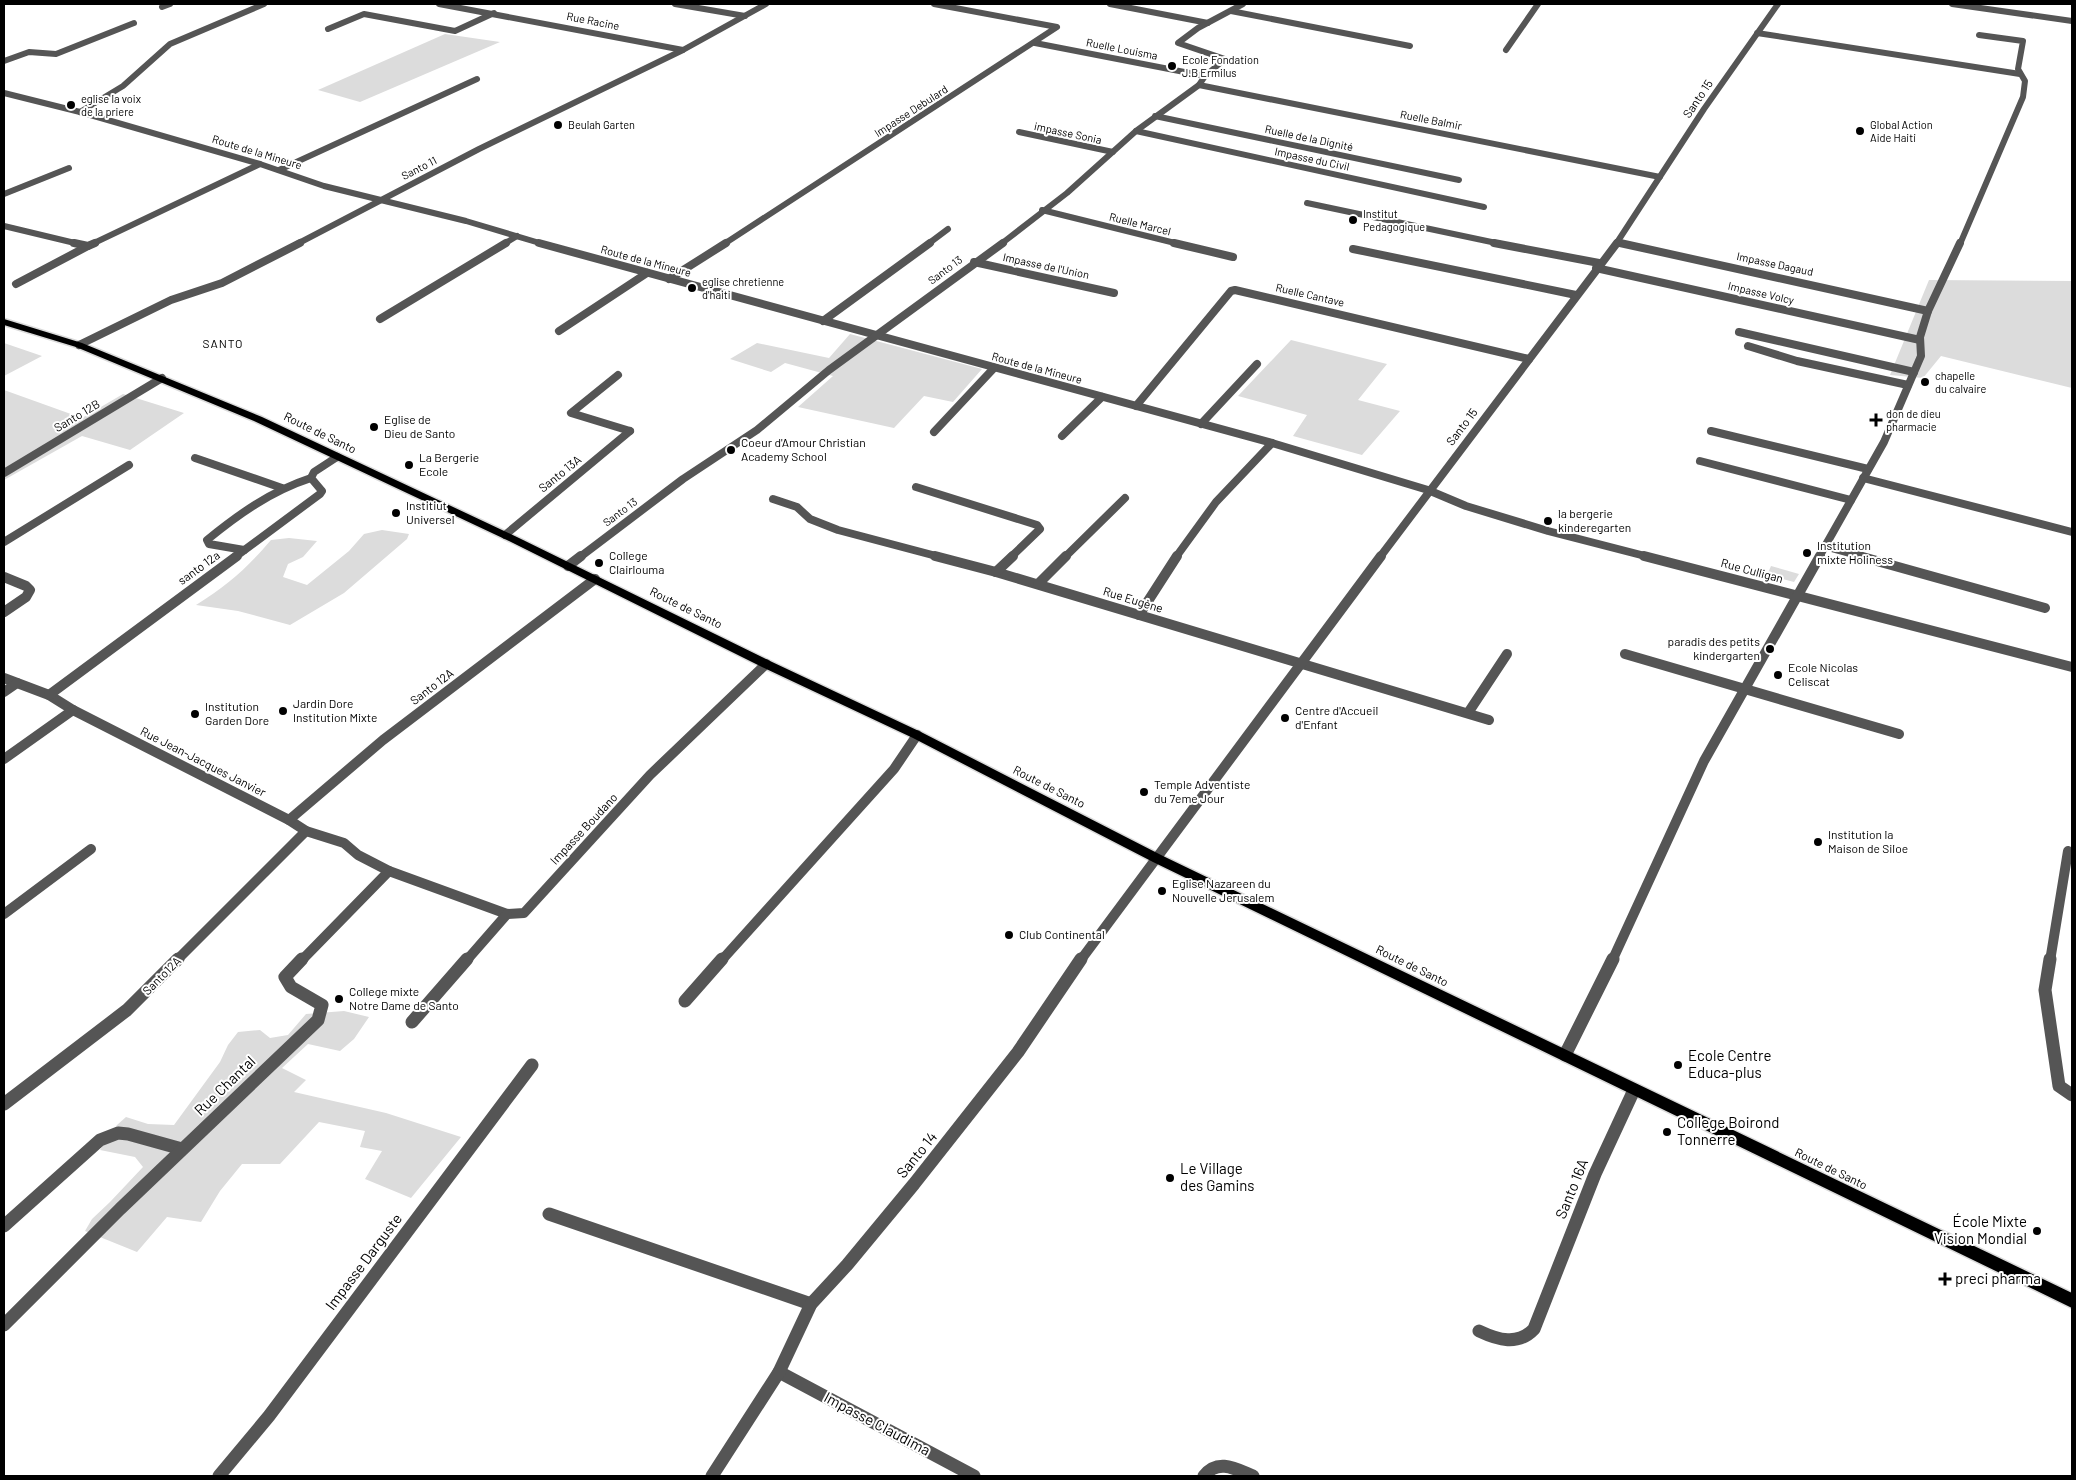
<svg xmlns="http://www.w3.org/2000/svg" width="2076" height="1480" font-family="Barlow,sans-serif">
  <rect width="100%" height="100%" fill="#fff"/>
  <!-- green -->
  <g fill="#dcdcdc">
    <polygon points="445,34 500,42 360,102 318,90"/>
    <polygon points="1929,280 2072,281 2072,388 1941,356 1923,378 1890,375"/>
    <polygon points="850,334 982,369 953,402 924,396 894,428 798,407 833,376 785,363 771,372 730,359 757,343 829,358"/>
    <polygon points="1291,340 1387,364 1358,400 1400,411 1362,455 1293,436 1307,415 1238,396"/>
    <polygon points="4,343 42,356 4,376"/>
    <polygon points="4,390 82,418 123,394 184,413 130,450 82,436 4,480"/>
    <path d="M382,530l27,4 -2,5 -63,54 -54,32 -52,-14 -42,-6c33,-21 50,-36 75,-65l18,-2 28,3 -14,16 -15,7 -5,13 24,8 42,-34 15,-17z"/>
    <polygon points="1771,566 1799,574 1794,582 1767,575"/>
    <polygon points="344,1011 369,1017 354,1039 340,1051 308,1044 282,1068 306,1080 294,1092 386,1113 461,1137 411,1198 365,1179 382,1151 360,1147 365,1131 319,1122 280,1164 242,1164 220,1191 201,1222 167,1217 137,1252 85,1231 92,1219 110,1202 143,1167 135,1157 100,1150 117,1125 126,1117 148,1124 174,1125 220,1062 228,1045 238,1032 260,1030 270,1038 288,1035 306,1014"/>
  </g>
  <g fill="none" stroke-linecap="round" stroke-linejoin="round">
    <!-- primary casing -->
    <g stroke="#dbdbdb" stroke-width="3">
      <polygon id="primary" points="4,319 82,343 262,417 519,538 770,661 921,732 1163,856 2072,1293 2072,1308 1153,862 913,738 762,667 511,542 254,421 76,347 4,325"/>
    </g>
    <!-- street-far3 -->
    <g stroke="#555" stroke-width="6">
      <polyline points="439,4 683,50"/>
      <polyline points="675,4 745,16"/>
      <polyline points="1110,4 1208,23"/>
      <polyline points="1952,4 2072,21"/>
      <polyline points="162,7 170,4"/>
      <polyline points="1231,11 1410,46"/>
      <polyline points="328,29 364,14 455,31 494,13"/>
      <polyline points="1757,33 2020,74"/>
      <polyline points="1035,43 1205,76"/>
      <polyline points="1506,50 1538,4"/>
      <polyline points="4,61 29,52 56,54 134,23"/>
      <polyline points="1199,85 1660,177"/>
      <polyline points="4,93 80,112 260,164 324,186 466,221 543,244"/>
      <polyline points="80,112 123,86 170,44 264,4"/>
      <polyline points="1155,116 1459,180"/>
      <polyline points="1136,131 1484,207"/>
      <polyline points="1019,132 1113,152"/>
      <polyline points="279,170 477,79"/>
      <polyline points="4,194 69,168"/>
      <polyline points="1307,203 1501,244"/>
      <polyline points="1042,210 1179,244"/>
      <polyline points="4,226 79,244"/>
      <polyline points="1617,242 1625,244"/>
      <polyline points="92,244 260,164"/>
      <polyline points="297,244 479,149 683,50 766,4"/>
      <polyline points="504,244 517,236"/>
      <polyline points="724,244 1057,27 934,4"/>
      <polyline points="928,244 948,229"/>
      <polyline points="1001,244 1067,193 1136,131 1199,85 1205,76 1225,59 1178,43 1198,28 1243,4"/>
      <polyline points="1616,244 1704,109 1778,4"/>
      <polyline points="1960,244 2023,97 2025,81 2018,69 2023,41 1979,35"/>
    </g>
    <!-- street-far2 -->
    <g stroke="#555" stroke-width="8">
      <polyline points="74,243 88,246 95,243"/>
      <polyline points="539,243 1272,443 1428,490 1466,506 1548,531 1649,557"/>
      <polyline points="1174,243 1233,257"/>
      <polyline points="1494,243 1599,263"/>
      <polyline points="1620,243 1928,311"/>
      <polyline points="1353,249 1576,295"/>
      <polyline points="974,262 1114,293"/>
      <polyline points="1596,268 1920,340"/>
      <polyline points="669,279 726,243"/>
      <polyline points="16,284 88,246"/>
      <polyline points="380,319 506,243"/>
      <polyline points="823,321 930,243"/>
      <polyline points="559,331 647,273"/>
      <polyline points="1739,332 1914,372"/>
      <polyline points="79,345 171,300 222,283 300,243"/>
      <polyline points="1748,346 1797,361 1908,385"/>
      <polyline points="618,375 571,413 630,431"/>
      <polyline points="1136,406 1231,291 1235,290 1529,359"/>
      <polyline points="1201,424 1257,364"/>
      <polyline points="1711,431 1868,469"/>
      <polyline points="934,432 994,368"/>
      <polyline points="1062,436 1102,397"/>
      <polyline points="195,458 282,488"/>
      <polyline points="1700,461 1851,500"/>
      <polyline points="4,473 162,378"/>
      <polyline points="1863,478 2072,532"/>
      <polyline points="916,487 1037,525 1040,529 1011,557"/>
      <polyline points="773,499 797,507 810,519 838,530 940,557"/>
      <polyline points="505,535 630,431"/>
      <polyline points="4,542 129,465"/>
      <polyline points="1824,546 1864,557"/>
      <path d="M244,550l-35,-6 -2,-4c32,-26 64,-49 104,-62"/>
      <polyline points="235,557 320,494 322,491 311,478 314,472 337,457"/>
      <polyline points="580,557 683,479 757,430 829,370 1003,243"/>
      <polyline points="1065,557 1125,498"/>
      <polyline points="1176,557 1216,502 1272,443"/>
      <polyline points="1380,557 1617,243"/>
      <polyline points="1819,557 1884,442 1921,356 1920,337 1928,311 1960,243"/>
    </g>
    <!-- street-far1 -->
    <g stroke="#555" stroke-width="10">
      <polyline points="935,556 996,572 1489,720"/>
      <polyline points="1644,556 2072,667"/>
      <polyline points="1859,556 2045,608"/>
      <polyline points="568,566 581,556"/>
      <polyline points="996,572 1013,556"/>
      <polyline points="4,577 26,586 30,590 26,597 4,612"/>
      <polyline points="1038,584 1066,556"/>
      <polyline points="1139,615 1177,556"/>
      <polyline points="1625,654 1899,734"/>
      <polyline points="4,678 49,695 73,710 289,820 306,831 344,843 358,855 389,871 507,914 524,913 650,775 766,664"/>
      <polyline points="4,692 17,683"/>
      <polyline points="49,695 237,556"/>
      <polyline points="1468,713 1507,654"/>
      <polyline points="4,759 73,710"/>
      <polyline points="289,820 383,740 595,579"/>
      <polyline points="4,914 91,849"/>
      <polyline points="176,961 306,831"/>
      <polyline points="301,961 389,871"/>
      <polyline points="466,961 507,914"/>
      <polyline points="721,961 894,769 917,735"/>
      <polyline points="1080,961 1381,556"/>
      <polyline points="1612,961 1704,761 1820,556"/>
      <polyline points="2050,961 2068,851"/>
    </g>
    <!-- street -->
    <g stroke="#555" stroke-width="13">
      <polyline points="2050,959 2045,990 2059,1086 2072,1095"/>
      <polyline points="685,1001 722,959"/>
      <polyline points="412,1022 467,959"/>
      <polyline points="1565,1055 1613,959"/>
      <polyline points="4,1104 127,1010 178,959"/>
      <polyline points="549,1214 811,1304"/>
      <polyline points="4,1226 100,1140 118,1133 128,1134 182,1149"/>
      <polyline points="4,1325 120,1209 318,1020 322,1005 291,987 285,977 302,959"/>
      <path d="M1479,1331c19,9 39,15 55,-2l61,-155 39,-84"/>
      <polyline points="779,1372 974,1476"/>
      <polyline points="219,1476 269,1416 532,1065"/>
      <polyline points="712,1476 779,1372 811,1304 847,1265 914,1184 1018,1052 1081,959"/>
      <path d="M1204,1476c14,-18 32,-7 49,0"/>
    </g>
    <!-- primary -->
    <use href="#primary" fill="#000" fill-rule="evenodd"/>
  </g>
  <!-- markers -->
  <g fill="#000" stroke="#fff" stroke-width="2">
    <circle cx="1172" cy="66" r="5"/>
    <circle cx="71" cy="105" r="5"/>
    <circle cx="558" cy="125" r="5"/>
    <circle cx="1860" cy="131" r="5"/>
    <circle cx="1353" cy="220" r="5"/>
    <circle cx="692" cy="288" r="5"/>
    <circle cx="1925" cy="382" r="5"/>
    <path d="M1873.5 412.5h5v5h5v5h-5v5h-5v-5h-5v-5h5z"/>
    <circle cx="374" cy="427" r="5"/>
    <circle cx="731" cy="450" r="5"/>
    <circle cx="409" cy="465" r="5"/>
    <circle cx="396" cy="513" r="5"/>
    <circle cx="1548" cy="521" r="5"/>
    <circle cx="1807" cy="553" r="5"/>
    <circle cx="599" cy="563" r="5"/>
    <circle cx="1770" cy="649" r="5"/>
    <circle cx="1778" cy="675" r="5"/>
    <circle cx="283" cy="711" r="5"/>
    <circle cx="195" cy="714" r="5"/>
    <circle cx="1285" cy="718" r="5"/>
    <circle cx="1144" cy="792" r="5"/>
    <circle cx="1818" cy="842" r="5"/>
    <circle cx="1162" cy="891" r="5"/>
    <circle cx="1009" cy="935" r="5"/>
    <circle cx="339" cy="999" r="5"/>
    <circle cx="1678" cy="1065" r="5"/>
    <circle cx="1667" cy="1132" r="5"/>
    <circle cx="1170" cy="1178" r="5"/>
    <circle cx="2037" cy="1231" r="5"/>
    <path d="M1942.5 1271.5h5v5h5v5h-5v5h-5v-5h-5v-5h5z"/>
  </g>
  <g text-anchor="middle" stroke-width="4" stroke-linejoin="round" paint-order="stroke">
    <!-- far-street labels -->
    <g font-size="11" fill="#000" stroke="#fff">
      <text transform="translate(593 21) rotate(11)" y="4">Rue Racine</text>
      <text transform="translate(1122 49) rotate(11)" y="4">Ruelle Louisma</text>
      <text transform="translate(911 111) rotate(-33)" y="4">Impasse Debulard</text>
      <text transform="translate(1431 120) rotate(11)" y="4">Ruelle Balmir</text>
      <text transform="translate(1068 133) rotate(12)" y="4">impasse Sonia</text>
      <text transform="translate(1309 138) rotate(12)" y="4">Ruelle de la Dignité</text>
      <text transform="translate(257 152) rotate(17)" y="4">Route de la Mineure</text>
      <text transform="translate(1312 159) rotate(12)" y="4">Impasse du Civil</text>
      <text transform="translate(419 168) rotate(-27)" y="4">Santo 11</text>
      <text transform="translate(1140 224) rotate(14)" y="4">Ruelle Marcel</text>
      <text transform="translate(646 261) rotate(15)" y="4">Route de la Mineure</text>
      <text transform="translate(1775 264) rotate(12)" y="4">Impasse Dagaud</text>
      <text transform="translate(1046 266) rotate(12)" y="4">Impasse de l'Union</text>
      <text transform="translate(945 270) rotate(-37)" y="4">Santo 13</text>
      <text transform="translate(1761 293) rotate(13)" y="4">Impasse Volcy</text>
      <text transform="translate(1310 295) rotate(13)" y="4">Ruelle Cantave</text>
      <text transform="translate(1037 368) rotate(15)" y="4">Route de la Mineure</text>
      <text transform="translate(620 512) rotate(-37)" y="4">Santo 13</text>
    </g>
    <!-- far-poi labels -->
    <g font-size="11" fill="#000" stroke="#fff" text-anchor="start">
      <text x="1182" y="64">Ecole Fondation<tspan x="1182" dy="13">J.B Ermilus</tspan></text>
      <text x="81" y="103">eglise la voix<tspan x="81" dy="13">de la priere</tspan></text>
      <text x="568" y="129">Beulah Garten</text>
      <text x="1870" y="129">Global Action<tspan x="1870" dy="13">Aide Haiti</tspan></text>
      <text x="1363" y="218">Institut<tspan x="1363" dy="13">Pedagogique</tspan></text>
      <text x="702" y="286">eglise chretienne<tspan x="702" dy="13">d'haiti</tspan></text>
      <text x="1935" y="380">chapelle<tspan x="1935" dy="13">du calvaire</tspan></text>
      <text x="1886" y="418">don de dieu<tspan x="1886" dy="13">pharmacie</tspan></text>
    </g>
    <!-- street labels -->
    <g font-size="12" fill="#000" stroke="#fff">
      <text transform="translate(1698 99) rotate(-56)" y="4">Santo 15</text>
      <text transform="translate(77 416) rotate(-31)" y="4">Santo 12B</text>
      <text transform="translate(1462 427) rotate(-53)" y="4">Santo 15</text>
      <text transform="translate(320 433) rotate(26)" y="4">Route de Santo</text>
      <text transform="translate(560 474) rotate(-39)" y="4">Santo 13A</text>
      <text transform="translate(199 568) rotate(-36)" y="4">santo 12a</text>
      <text transform="translate(1752 571) rotate(15)" y="4">Rue Culligan</text>
      <text transform="translate(1133 600) rotate(17)" y="4">Rue Eugène</text>
      <text transform="translate(686 608) rotate(26)" y="4">Route de Santo</text>
      <text transform="translate(432 687) rotate(-37)" y="4">Santo 12A</text>
      <text transform="translate(203 762) rotate(27)" y="4">Rue Jean-Jacques Janvier</text>
      <text transform="translate(1049 787) rotate(27)" y="4">Route de Santo</text>
      <text transform="translate(584 829) rotate(-47)" y="4">Impasse Boudano</text>
      <text transform="translate(1412 966) rotate(26)" y="4">Route de Santo</text>
      <text transform="translate(162 976) rotate(-45)" y="4">Santo12A</text>
      <text transform="translate(1831 1169) rotate(26)" y="4">Route de Santo</text>
    </g>
    <!-- far-quarter labels -->
    <g font-size="12" letter-spacing="1" fill="#000" stroke="#fff">
      <text x="223" y="348">SANTO</text>
    </g>
    <!-- poi labels -->
    <g font-size="12" fill="#000" stroke="#fff" text-anchor="start">
      <text x="384" y="424">Eglise de<tspan x="384" dy="14">Dieu de Santo</tspan></text>
      <text x="741" y="447">Coeur d'Amour Christian<tspan x="741" dy="14">Academy School</tspan></text>
      <text x="419" y="462">La Bergerie<tspan x="419" dy="14">Ecole</tspan></text>
      <text x="406" y="510">Institiut<tspan x="406" dy="14">Universel</tspan></text>
      <text x="1558" y="518">la bergerie<tspan x="1558" dy="14">kinderegarten</tspan></text>
      <text x="1817" y="550">Institution<tspan x="1817" dy="14">mixte Holiness</tspan></text>
      <text x="609" y="560">College<tspan x="609" dy="14">Clairlouma</tspan></text>
      <text x="1760" y="646" text-anchor="end">paradis des petits<tspan x="1760" dy="14">kindergarten</tspan></text>
      <text x="1788" y="672">Ecole Nicolas<tspan x="1788" dy="14">Celiscat</tspan></text>
      <text x="293" y="708">Jardin Dore<tspan x="293" dy="14">Institution Mixte</tspan></text>
      <text x="205" y="711">Institution<tspan x="205" dy="14">Garden Dore</tspan></text>
      <text x="1295" y="715">Centre d'Accueil<tspan x="1295" dy="14">d'Enfant</tspan></text>
      <text x="1154" y="789">Temple Adventiste<tspan x="1154" dy="14">du 7eme Jour</tspan></text>
      <text x="1828" y="839">Institution la<tspan x="1828" dy="14">Maison de Siloe</tspan></text>
      <text x="1172" y="888">Eglise Nazareen du<tspan x="1172" dy="14">Nouvelle Jerusalem</tspan></text>
      <text x="1019" y="939">Club Continental</text>
      <text x="349" y="996">College mixte<tspan x="349" dy="14">Notre Dame de Santo</tspan></text>
    </g>
    <!-- near-poi labels -->
    <g font-size="15" fill="#000" stroke="#fff" text-anchor="start">
      <text x="1688" y="1061">Ecole Centre<tspan x="1688" dy="17">Educa-plus</tspan></text>
      <text x="1677" y="1128">College Boirond<tspan x="1677" dy="17">Tonnerre</tspan></text>
      <text x="1180" y="1174">Le Village<tspan x="1180" dy="17">des Gamins</tspan></text>
      <text x="2027" y="1227" text-anchor="end">École Mixte<tspan x="2027" dy="17">Vision Mondial</tspan></text>
      <text x="1955" y="1284">preci pharma</text>
    </g>
    <!-- near-street labels -->
    <g font-size="15" fill="#000" stroke="#fff">
      <text transform="translate(225 1086) rotate(-44)" y="5">Rue Chantal</text>
      <text transform="translate(917 1155) rotate(-51)" y="5">Santo 14</text>
      <text transform="translate(1572 1189) rotate(-68)" y="5">Santo 16A</text>
      <text transform="translate(364 1262) rotate(-53)" y="5">Impasse Darguste</text>
      <text transform="translate(877 1424) rotate(28)" y="5">Impasse Claudima</text>
    </g>
  </g>
  <!-- border -->
  <rect width="2076" height="1480" fill="none" stroke="#000000" stroke-width="10"/>
</svg>
